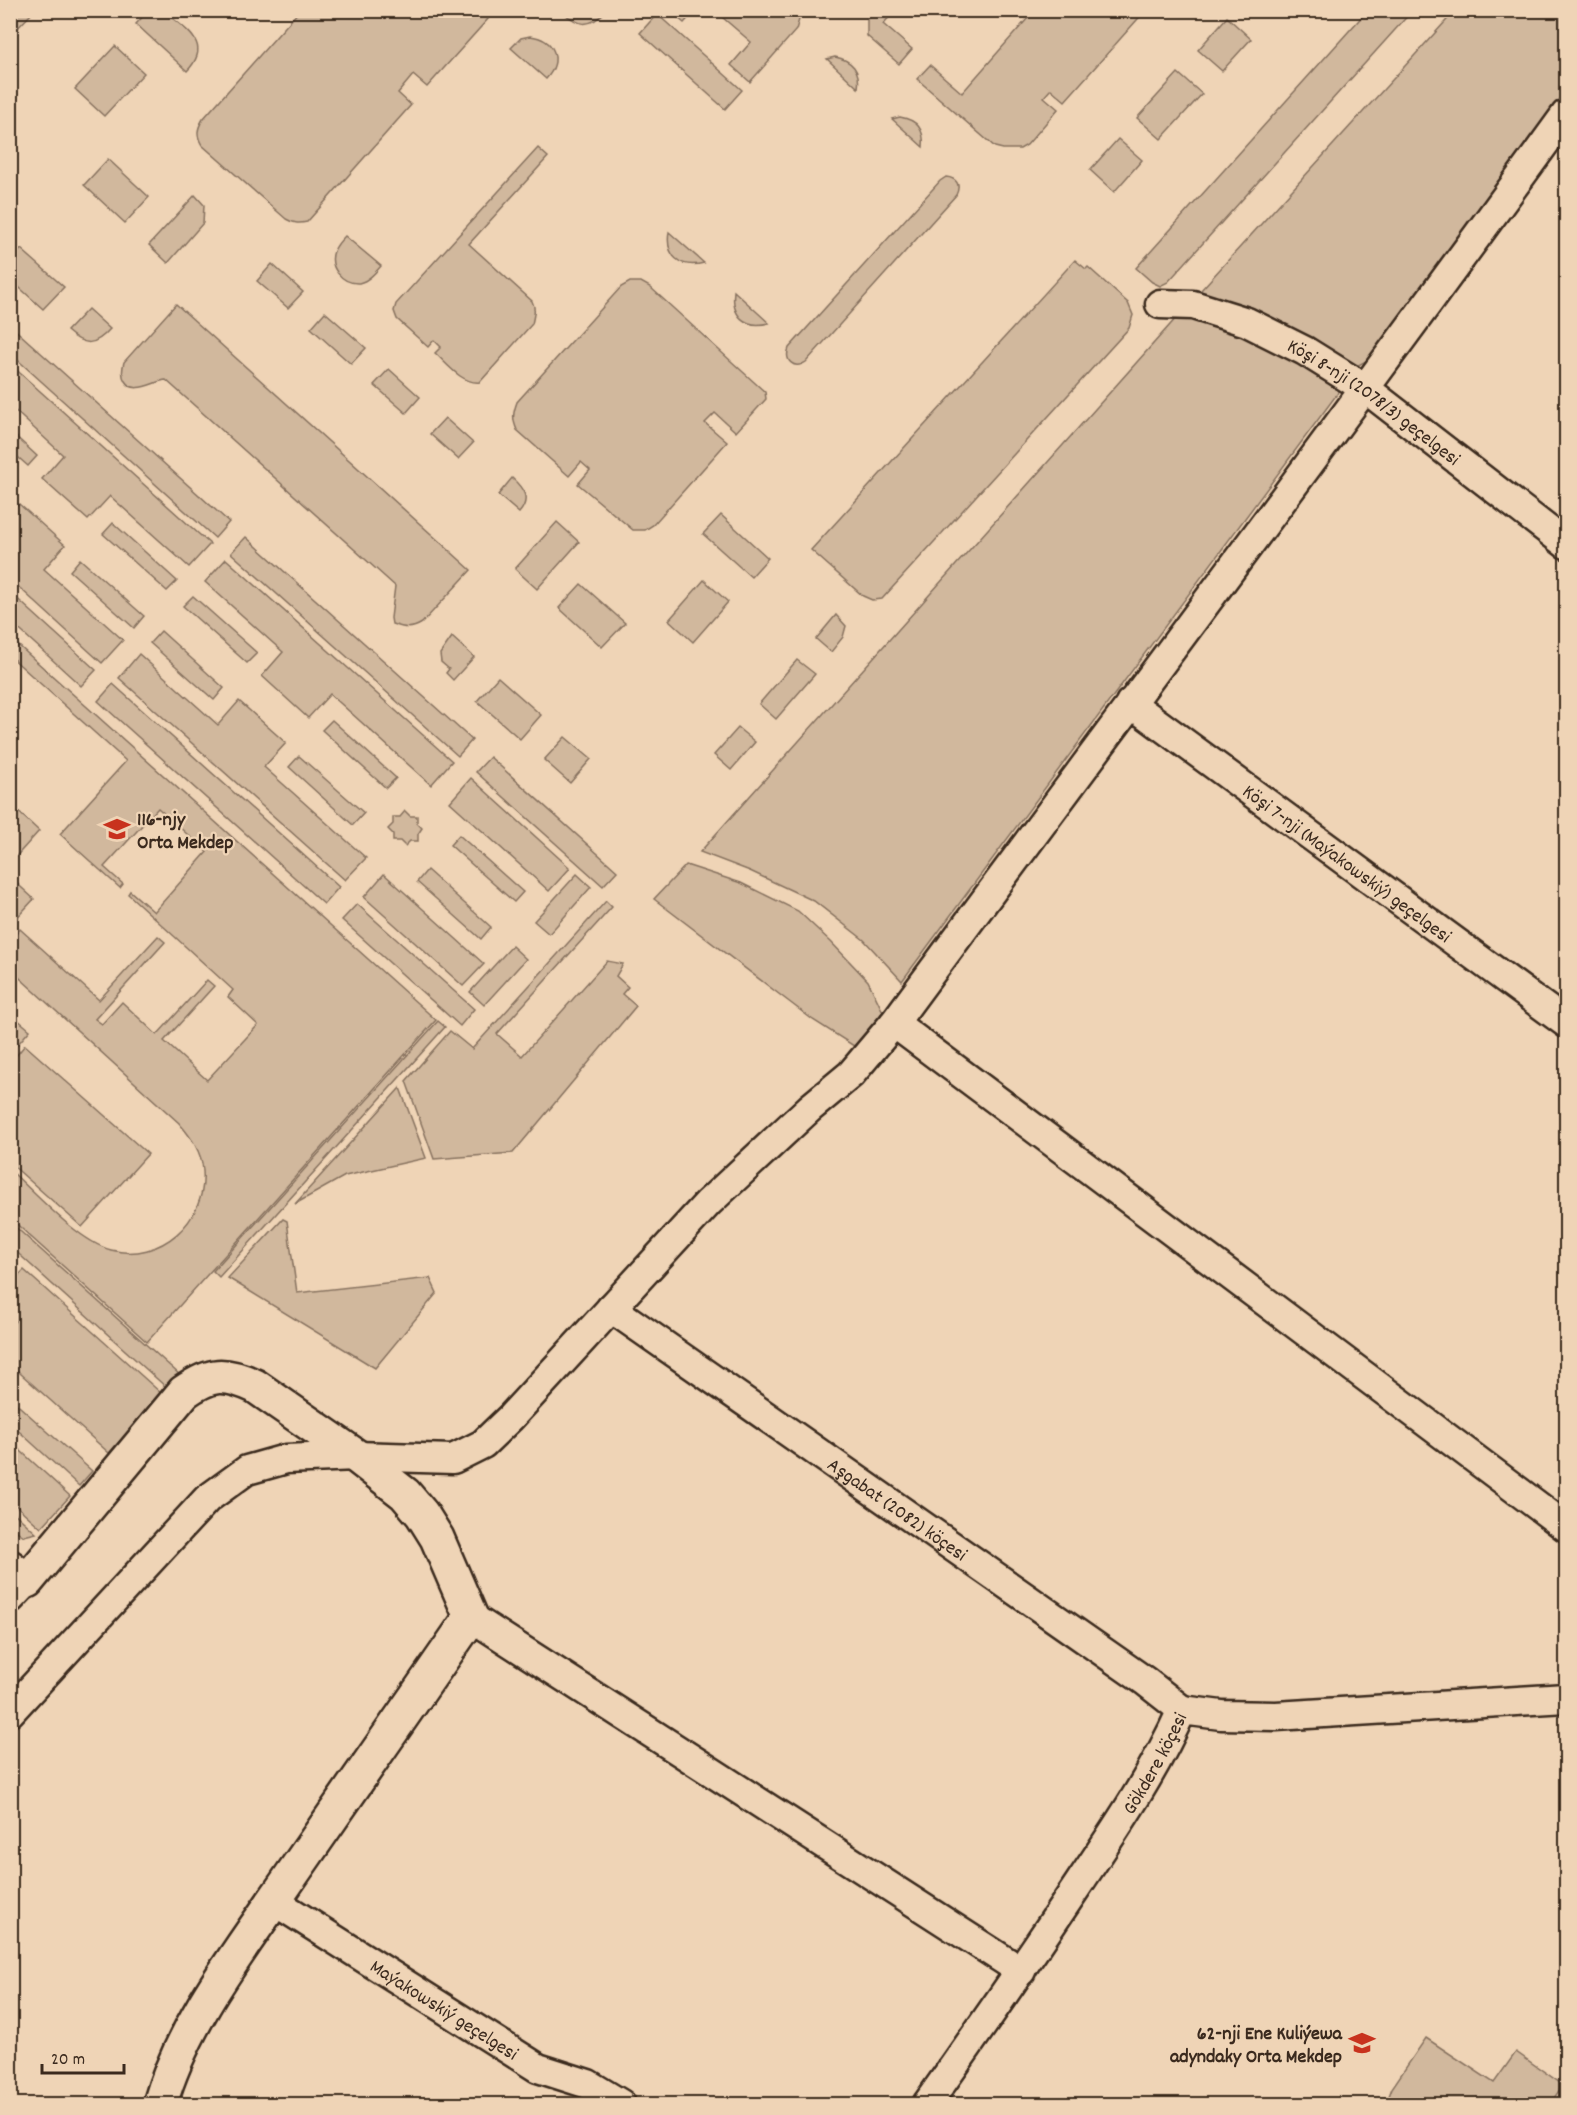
<svg xmlns="http://www.w3.org/2000/svg" width="1577" height="2115" font-family="Dekko,sans-serif">
  <rect width="100%" height="100%" fill="#efd4b6"/>
  <filter id="ink" filterUnits="userSpaceOnUse"><feTurbulence type="fractalNoise" baseFrequency=".0167" numOctaves="2"/><feDisplacementMap in="SourceGraphic" scale="12" xChannelSelector="R" yChannelSelector="G"/><feConvolveMatrix kernelMatrix="1 2 1 2 8 2 1 2 1" color-interpolation-filters="sRGB"/></filter>
  <g filter="url(#ink)">
    <!-- green -->
    <g fill="#d1b89d" stroke="#86715e" stroke-width="1.5">
      <polygon points="11,10 34,10 34,11 13,33 11,31"/>
      <path d="M300,10l191,1 -3,8 -61,68 -14,-12 -15,18 13,12 -104,117c-9,2 -14,1 -21,-3l-84,-74c-6,-10 -5,-16 1,-26z"/>
      <polygon points="1035,10 1145,11 1065,101 1051,89 1044,97 1058,109 1027,145 1020,149 1003,149 995,147 917,79 930,65 962,93"/>
      <path d="M148,11h16c21,19 50,32 23,60l-51,-47z"/>
      <path d="M561,11h45c-17,18 -27,15 -45,0z"/>
      <polygon points="670,11 695,11 684,23"/>
      <polygon points="715,11 798,11 800,16 796,30 750,82 731,65 751,42"/>
      <polygon points="875,11 895,11 883,24 912,49 899,64 867,36 867,19"/>
      <polygon points="1367,11 1412,11 1168,282 1160,286 1152,282 1136,268"/>
      <polygon points="1455,11 1566,11 1566,90 1368,360 1353,368 1201,294 1201,290"/>
      <polygon points="657,14 742,90 725,109 640,33"/>
      <polygon points="1227,17 1251,39 1222,71 1198,50"/>
      <path d="M530,36c25,3 33,24 16,43l-35,-31 10,-10z"/>
      <polygon points="115,46 144,73 104,116 75,89"/>
      <path d="M835,57c17,3 26,14 23,31l-31,-29z"/>
      <polygon points="1178,73 1202,94 1161,139 1137,118"/>
      <path d="M900,117c18,3 25,13 23,30l-31,-28z"/>
      <polygon points="1118,139 1142,160 1114,192 1090,170"/>
      <path d="M538,148l10,9 -79,87 63,57c4,8 2,14 0,23l-52,58c-18,2 -32,-17 -45,-29l6,-6 -7,-7 -6,7 -31,-28 -3,-8 2,-7z"/>
      <polygon points="108,159 149,197 125,223 84,185"/>
      <path d="M946,177c11,1 15,8 10,18l-150,167c-12,8 -22,-1 -17,-14l151,-167z"/>
      <polygon points="195,195 204,205 203,223 168,263 149,245"/>
      <path d="M669,232l35,31c-24,6 -39,-7 -35,-31z"/>
      <path d="M345,236l36,30c-6,7 -13,15 -22,17 -17,1 -31,-16 -25,-32 2,-5 7,-11 11,-15z"/>
      <polygon points="21,249 64,287 43,309 11,280 11,261"/>
      <polygon points="1075,260 1086,269 1088,267 1128,303 1133,315 1129,328 882,599 872,600 863,596 811,550"/>
      <polygon points="272,264 303,292 288,308 257,281"/>
      <path d="M630,282h11l9,5 115,105 1,7 -30,33 -21,-19 -10,10 22,19 -74,83 -8,5h-12l-55,-46 12,-14 -9,-8 -12,14 -52,-46c-5,-11 -4,-17 0,-28l104,-115z"/>
      <path d="M734,291l35,32c-24,6 -38,-7 -35,-32z"/>
      <path d="M176,304l295,266 -49,53c-11,7 -18,5 -30,1l-1,-6 4,-32 -229,-206c-12,1 -32,16 -41,1 -4,-6 -3,-12 -1,-19z"/>
      <path d="M88,309l22,20c-15,17 -25,18 -43,2z"/>
      <polygon points="325,312 366,348 351,364 311,328"/>
      <polygon points="1183,315 1246,335 1343,386 902,981 864,940 814,901 750,871 700,852 1178,316"/>
      <polygon points="11,326 229,522 215,538 11,354"/>
      <polygon points="11,365 210,544 189,567 110,496 88,520 42,479 63,455 11,407"/>
      <polygon points="389,369 420,397 406,413 374,385"/>
      <polygon points="445,418 473,443 458,459 430,434"/>
      <polygon points="11,432 37,456 28,466 11,451"/>
      <path d="M512,478c12,11 19,21 7,35l-21,-18z"/>
      <polygon points="19,504 65,545 44,569 123,640 102,663 11,580 11,513"/>
      <polygon points="721,515 768,558 751,577 703,534"/>
      <polygon points="557,522 579,542 537,589 515,569"/>
      <polygon points="113,523 177,581 167,591 103,534"/>
      <polygon points="246,537 472,740 458,756 231,553"/>
      <polygon points="80,559 144,616 134,628 70,571"/>
      <polygon points="226,559 452,761 431,785 330,694 308,718 262,676 283,652 205,582"/>
      <polygon points="704,580 728,602 693,642 669,620"/>
      <polygon points="581,584 625,623 602,647 559,608"/>
      <polygon points="11,593 96,670 81,686 11,622"/>
      <polygon points="193,596 257,653 247,663 183,606"/>
      <polygon points="836,615 846,626 843,637 831,652 816,639"/>
      <polygon points="161,631 224,688 214,700 150,643"/>
      <polygon points="452,637 474,657 453,680 446,673 449,669 441,662 440,654"/>
      <path d="M18,645l418,375 -289,322 -136,-123v-48c25,23 67,70 100,79 49,13 96,-29 92,-79 -1,-19 -12,-34 -24,-48l-168,-153v-30l9,-11 79,71 59,-64 7,6 -70,77 7,5 20,-22 35,33 50,-55 7,6 -50,55 43,39 51,-55 -30,-28 5,-7 -105,-96 2,-3 24,21 53,-60 -49,-44 -54,59 19,17 -3,4 -60,-54 66,-73 -115,-104v-4z"/>
      <polygon points="139,654 218,725 239,701 286,743 264,767 366,858 345,880 119,678"/>
      <polygon points="797,660 815,674 776,719 759,704"/>
      <polygon points="498,677 541,715 520,739 477,701"/>
      <polygon points="113,684 339,887 324,904 98,701"/>
      <polygon points="332,720 396,778 386,788 322,730"/>
      <polygon points="738,728 755,742 731,770 714,755"/>
      <polygon points="565,737 591,759 570,783 544,760"/>
      <polygon points="299,756 364,813 353,825 289,767"/>
      <polygon points="490,757 617,871 603,886 476,772"/>
      <polygon points="471,778 570,868 549,891 450,802"/>
      <polygon points="11,805 39,831 11,862"/>
      <polygon points="405,811 410,816 417,816 417,823 422,828 418,834 418,841 410,841 405,846 400,841 393,841 393,834 388,829 393,824 393,817 400,817"/>
      <polygon points="459,835 523,892 514,902 450,845"/>
      <polygon points="686,865 741,883 798,911 831,942 868,981 884,1014 857,1048 813,1020 654,899"/>
      <polygon points="427,870 491,927 481,939 417,882"/>
      <polygon points="384,874 484,964 463,986 364,897"/>
      <polygon points="577,874 591,887 549,934 534,921"/>
      <polygon points="11,878 34,899 11,924"/>
      <polygon points="606,901 612,907 497,1034 522,1056 607,961 623,964 616,976 628,987 622,994 636,1006 513,1153 434,1159 406,1081 450,1031 472,1049"/>
      <polygon points="357,904 474,1009 460,1026 342,920"/>
      <polygon points="512,946 526,959 484,1005 470,992"/>
      <polygon points="11,1014 30,1030 11,1052"/>
      <polygon points="438,1021 445,1027 219,1277 213,1271"/>
      <polygon points="25,1045 148,1154 82,1227 11,1164 11,1062"/>
      <polygon points="400,1088 426,1158 345,1176 295,1204"/>
      <polygon points="283,1219 287,1221 297,1293 430,1278 437,1293 375,1368 228,1278"/>
      <polygon points="11,1223 180,1375 167,1388 11,1247"/>
      <polygon points="24,1270 162,1394 109,1453 11,1365 11,1326 15,1321 11,1316 10,1284"/>
      <polygon points="11,1399 92,1471 79,1486 11,1424"/>
      <polygon points="11,1442 70,1496 41,1528 11,1501"/>
      <polygon points="11,1510 36,1533 24,1536 11,1527"/>
      <polygon points="1426,2038 1494,2083 1516,2052 1563,2085 1550,2104 1386,2104 1392,2088"/>
    </g>
    <g fill="none" stroke-linecap="round" stroke-linejoin="round">
      <!-- street casing -->
      <g stroke="#3b2a1e" stroke-width="33">
        <g id="street">
          <path id="s1" d="M1160,304l33,1 54,17 58,29 61,38 200,155"/>
          <path id="s2" d="M1130,703l436,320"/>
          <polyline points="894,1023 1566,1527"/>
          <path id="s3" d="M611,1308l534,373 37,29"/>
          <polyline points="10,1599 27,1581"/>
          <polyline points="471,1617 1021,1971"/>
          <path d="M10,1712l197,-213 40,-29 39,-11 70,-3 97,3 30,-15 28,-27 197,-214 102,-95 41,-34 43,-51c224,-303 451,-604 672,-909"/>
          <path id="s4" d="M274,1901l264,167 50,16 33,20"/>
          <path id="s5" d="M927,2104c52,-73 103,-147 153,-222 37,-55 75,-111 102,-172l39,5 55,1 290,-18"/>
        </g>
      </g>
      <!-- secondary casing -->
      <g stroke="#3b2a1e" stroke-width="38">
        <path id="secondary" d="M10,1567l17,14 157,-189c27,-19 40,-20 71,-6l101,70 49,38 17,20 15,24 34,79c-60,86 -120,173 -180,259 -49,72 -107,144 -131,228"/>
      </g>
      <!-- street -->
      <use href="#street" stroke="#efd4b6" stroke-width="28"/>
      <!-- secondary -->
      <use href="#secondary" stroke="#efd4b6" stroke-width="33"/>
    </g>
  </g>
  <!-- icons -->
  <defs>
    <g id="school-bare" transform="scale(2.07)"><path d="M0-5L7-2L0 1L-7-2ZM-4 1L0 2.5L4 1V4Q0 6-4 4Z" fill="#c8321e" stroke="#efd4b6" stroke-width="2.5" paint-order="stroke"/></g>
  </defs>
  <g fill-rule="evenodd">
    <use href="#school-bare" x="117" y="829"/>
    <use href="#school-bare" x="1362" y="2043"/>
  </g>
  <g text-anchor="middle" stroke-width="4.5" stroke-linejoin="round" paint-order="stroke">
    <!-- street labels -->
    <g font-size="20" fill="#3b2a1e" stroke="#efd4b6">
      <text dy="7" stroke="none"><textPath href="#s1" startOffset="240">Köşi 8-nji (2078/3) geçelgesi</textPath></text>
      <text dy="7" stroke="none"><textPath href="#s2" startOffset="270">Köşi 7-nji (Maýakowskiý) geçelgesi</textPath></text>
      <text dy="7" stroke="none"><textPath href="#s3" startOffset="350">Aşgabat (2082) köçesi</textPath></text>
      <text dy="7" stroke="none"><textPath href="#s5" startOffset="410">Gökdere köçesi</textPath></text>
      <text dy="7" stroke="none"><textPath href="#s4" startOffset="202">Maýakowskiý geçelgesi</textPath></text>
    </g>
    <!-- poi labels -->
    <g font-size="20" font-weight="bold" fill="#3b2a1e" stroke="#efd4b6" text-anchor="start">
      <text x="137" y="825">116-njy<tspan x="137" dy="23">Orta Mekdep</tspan></text>
      <text x="1342" y="2039" text-anchor="end">62-nji Ene Kuliýewa<tspan x="1342" dy="23">adyndaky Orta Mekdep</tspan></text>
    </g>
  </g>
  <!-- margin -->
  <rect width="1577" height="2115" fill="none" stroke="#efd4b6" stroke-width="36"/>
  <rect x="18" y="18" width="1541" height="2079" fill="none" stroke="#3b2a1e" stroke-width="2" filter="url(#ink)"/>
  <!-- scale -->
  <path d="M42 2064v9h82v-9" fill="none" stroke="#3b2a1e" stroke-width="3"/>
  <text x="51" y="2064" font-size="18" fill="#3b2a1e" stroke="#efd4b6" stroke-width="4.5" paint-order="stroke">20 m</text>
</svg>
